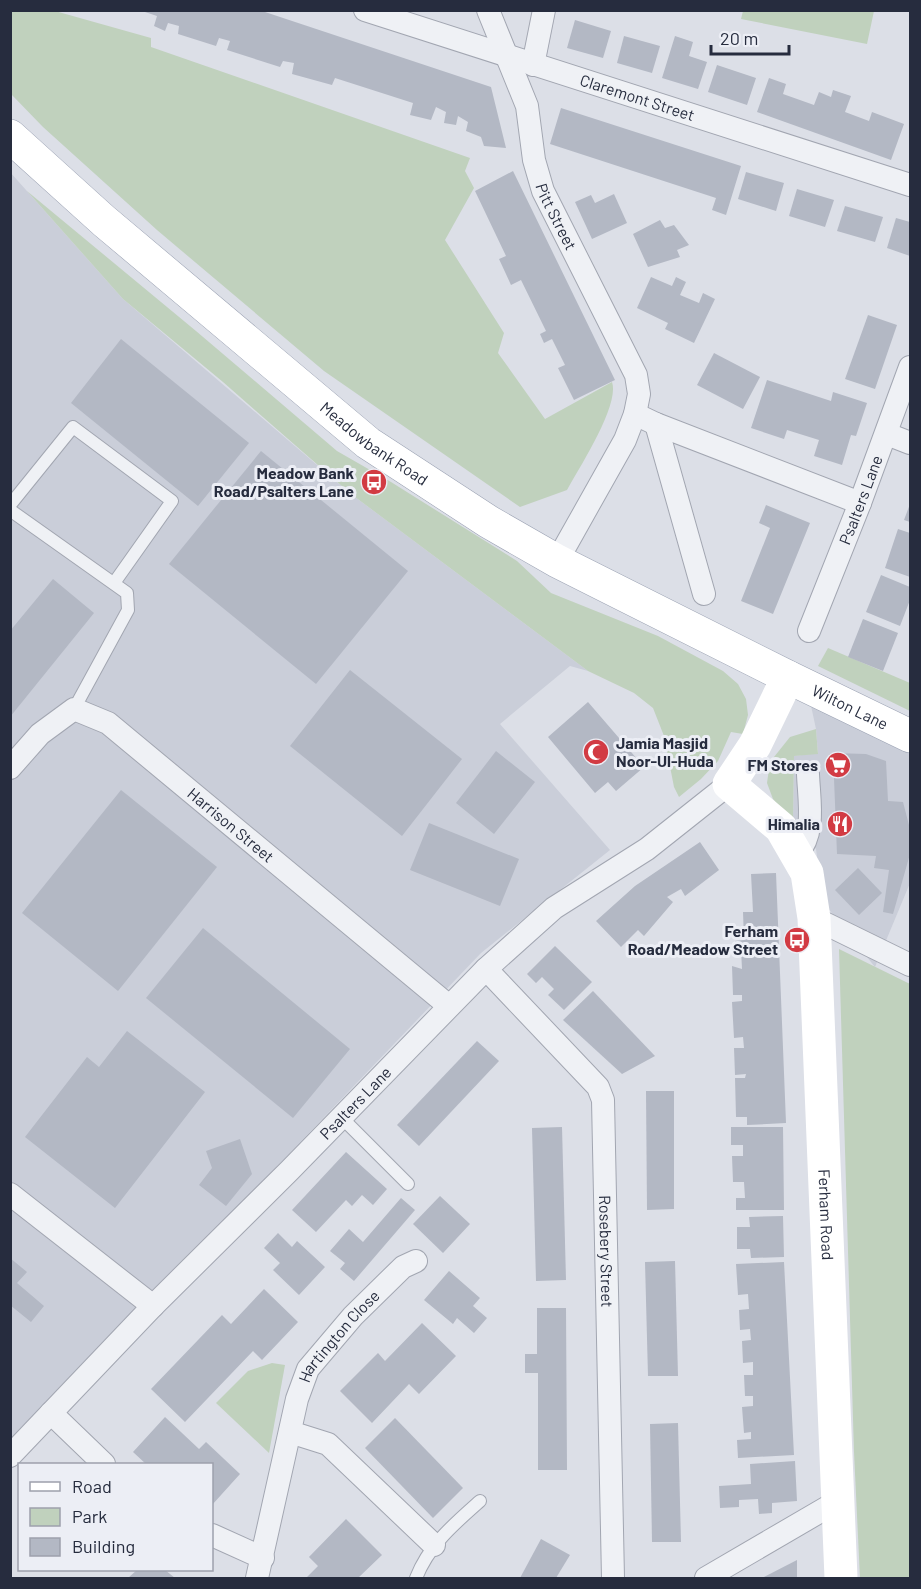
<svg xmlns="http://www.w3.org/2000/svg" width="921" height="1589" font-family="Barlow,sans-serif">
  <rect width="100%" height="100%" fill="#dcdfe7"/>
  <!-- built -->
  <g fill="#caced9">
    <polygon points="10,172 123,299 351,494 588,671 570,666 500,724 610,850 481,953 10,1446"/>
    <polygon points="810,701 910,748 910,883 875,967 823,902 816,849 793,823 794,756 818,753 816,729"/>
  </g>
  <!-- green -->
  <g fill="#c0d1bd">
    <path d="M10,11h45l96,27v9l319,111 -5,13 9,17 -29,52 59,93 -6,20 47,66 67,-37c8,23 -33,86 -45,108l-47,17 -196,-136 -167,-141 -114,-103 -32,-33z"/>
    <polygon points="743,11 743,10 874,11 867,44 741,19"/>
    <polygon points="27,191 196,331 337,451 391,482 517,561 551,593 658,636 723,671 738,684 746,699 748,715 743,734 731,732 718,761 701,779 679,797 674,787 664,736 653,708 634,693 588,671 351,494 223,382 123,299"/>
    <polygon points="828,648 910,683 910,711 818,666"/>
    <polygon points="816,729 818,754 794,756 793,823 773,799 767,783 770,762 790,737"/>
    <polygon points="839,949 910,984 910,1578 860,1578 854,1452"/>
    <polygon points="272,1363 285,1365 269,1453 216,1403 248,1371"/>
  </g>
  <!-- building -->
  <g fill="#b3b8c4">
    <polygon points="139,10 259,10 491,87 506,148 484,146 481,137 466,131 468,122 458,116 456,125 444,123 446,112 436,107 431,120 410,115 413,103 335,78 332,85 292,74 294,63 283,61 280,67 227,50 230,41 219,38 216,46 178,34 179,26 168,23 165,31 154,26 157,16"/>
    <polygon points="575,20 611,31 603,58 567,48"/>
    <polygon points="624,36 660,46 652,73 617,63"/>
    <polygon points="675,36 693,42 689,56 707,62 698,89 662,78"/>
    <polygon points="717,65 756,78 747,105 708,92"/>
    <polygon points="769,78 786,84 783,94 814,105 819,92 831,97 833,90 851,96 845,112 869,121 872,112 904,124 891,160 757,112"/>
    <polygon points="561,108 741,166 726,215 712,210 716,198 550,144"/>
    <polygon points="513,171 615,380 574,400 558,368 565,365 552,339 544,343 540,334 546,331 521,280 511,285 499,259 506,256 475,191"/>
    <polygon points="746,172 784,183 776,211 738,199"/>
    <polygon points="797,189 834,200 825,227 789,216"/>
    <polygon points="614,194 627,223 592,239 575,202 591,195 595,203"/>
    <polygon points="845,206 883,217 875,242 837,231"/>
    <polygon points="896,218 910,222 910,256 887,248"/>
    <polygon points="660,220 665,228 674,225 689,245 677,250 680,257 648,267 633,234"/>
    <polygon points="651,277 672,286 676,277 686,282 680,295 699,303 703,293 715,299 694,343 665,329 668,323 637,308"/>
    <polygon points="868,315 897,325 875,389 845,379"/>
    <polygon points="121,339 249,443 198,506 71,403"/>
    <polygon points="714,353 760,377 743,409 697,385"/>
    <polygon points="767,380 831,401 833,392 867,403 856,436 851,435 842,465 814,456 819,440 787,430 784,439 751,428"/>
    <polygon points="261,451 408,571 316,684 169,564"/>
    <polygon points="910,504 910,522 904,520"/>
    <polygon points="766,505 810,523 773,614 741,601 770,528 759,523"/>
    <polygon points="898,529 910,533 910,577 885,568"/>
    <polygon points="881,575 910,587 910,600 900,626 866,612"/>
    <polygon points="53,579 94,613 10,717 10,631"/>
    <polygon points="863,619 898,633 883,671 848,657"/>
    <polygon points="350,670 462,759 402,836 290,746"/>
    <polygon points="588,702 644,767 616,791 608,782 595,793 548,737"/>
    <polygon points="496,751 535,782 494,834 456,803"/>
    <polygon points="833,753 866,754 886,761 888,801 903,802 910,829 910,854 893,914 883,912 889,870 874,868 876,856 837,854"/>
    <polygon points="121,790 217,867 118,991 22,913"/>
    <polygon points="429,823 519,859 500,906 410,870"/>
    <polygon points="700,842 719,870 685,896 681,889 667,897 673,902 644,936 638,930 621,947 596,921 635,886"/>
    <polygon points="858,868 882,893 859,915 835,890"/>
    <polygon points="776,873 786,1123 747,1125 747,1117 736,1117 735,1078 745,1078 746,1074 735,1075 734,1048 744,1048 743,1037 734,1038 732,1002 742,1001 742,995 733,995 732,966 742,969 741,949 735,950 735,941 744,940 743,912 753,912 751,874"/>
    <polygon points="203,928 350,1049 293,1118 146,998"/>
    <polygon points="555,946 592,982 564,1010 548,995 554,989 542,977 536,983 527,974"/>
    <polygon points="593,991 655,1056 622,1074 563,1020"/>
    <polygon points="127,1031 205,1092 115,1208 25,1137 87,1057 99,1067"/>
    <polygon points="477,1041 499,1061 419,1146 397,1125"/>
    <polygon points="646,1091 674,1091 674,1209 647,1210"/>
    <polygon points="562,1127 566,1280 536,1281 532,1128"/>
    <polygon points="731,1127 783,1127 784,1210 736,1210 736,1198 745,1198 744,1182 733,1182 732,1156 743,1156 743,1145 731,1145"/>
    <polygon points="240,1139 252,1174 226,1206 199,1185 212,1168 206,1151"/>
    <polygon points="346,1152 387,1189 373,1205 362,1195 352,1206 346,1200 316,1232 292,1210"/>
    <polygon points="440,1196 470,1224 443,1253 413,1224"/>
    <polygon points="401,1198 415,1210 354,1281 340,1269 345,1263 330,1251 349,1229 363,1242"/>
    <polygon points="783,1216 784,1257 751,1258 750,1249 737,1249 737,1227 750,1227 749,1217"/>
    <polygon points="278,1233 292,1247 297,1241 325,1267 299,1295 273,1270 280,1263 264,1248"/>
    <polygon points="10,1258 27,1272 17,1283 44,1306 31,1322 10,1305"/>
    <polygon points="675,1261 678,1376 648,1376 645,1262"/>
    <polygon points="784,1262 794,1455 738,1458 737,1440 751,1439 751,1432 744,1433 742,1407 753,1406 753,1396 745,1396 744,1375 753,1375 753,1362 743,1363 742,1341 751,1340 750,1329 740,1330 739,1310 749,1309 748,1294 738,1295 736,1264"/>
    <polygon points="449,1271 480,1298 473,1306 487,1318 474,1333 457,1318 453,1324 424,1300"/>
    <polygon points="264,1289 298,1322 262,1360 253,1351 185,1422 151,1389 222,1315 231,1324"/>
    <polygon points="537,1308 566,1308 567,1470 538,1470 538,1373 525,1373 525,1354 537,1354"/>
    <polygon points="422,1323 456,1356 419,1394 409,1384 372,1423 340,1391 378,1353 385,1361"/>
    <polygon points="165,1417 199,1449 206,1442 240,1474 212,1505 212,1464 146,1464 133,1452"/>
    <polygon points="395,1418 463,1488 433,1518 365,1448"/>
    <polygon points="678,1423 681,1542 652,1542 650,1424"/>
    <polygon points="795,1461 797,1501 772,1503 772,1513 759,1514 758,1499 739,1500 739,1507 720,1508 719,1486 751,1484 750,1464"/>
    <polygon points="346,1519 382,1555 358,1578 306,1578 318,1566 309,1557"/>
    <polygon points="541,1539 570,1555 556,1578 520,1578"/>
    <polygon points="797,1560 797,1578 762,1578"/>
    <polygon points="137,1570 165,1570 175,1578 128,1578"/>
  </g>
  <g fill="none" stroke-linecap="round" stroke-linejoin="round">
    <!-- lane casing -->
    <g stroke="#a2a6b1" stroke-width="14">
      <g id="lane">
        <polyline points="10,505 73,427 172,501 114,583"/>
        <polyline points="10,510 127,593 128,610 74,709"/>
        <polyline points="341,1117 408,1184"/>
        <path d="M416,1578c13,-33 38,-54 64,-77"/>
      </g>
    </g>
    <!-- street casing -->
    <g stroke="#a2a6b1" stroke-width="24">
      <g id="street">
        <path id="s1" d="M365,10l545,175"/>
        <path id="s2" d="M488,10l39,96 7,54 9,31 93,184 3,19 -4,20 -10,26 -68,121"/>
        <polyline points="533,65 544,10"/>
        <polyline points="635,414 656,424 860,503"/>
        <polyline points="656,424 704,594"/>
        <polyline points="887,434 910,443"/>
        <path id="s3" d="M809,631l51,-128 50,-136"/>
        <path id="s4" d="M10,768l30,-34 34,-25 34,14 341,283"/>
        <path d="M797,854c19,-21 12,-53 11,-80"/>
        <polyline points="814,918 910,965"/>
        <path id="s5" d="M486,969l112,118 5,13 10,478"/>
        <polyline points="10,1194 153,1306"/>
        <polyline points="51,1413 104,1464"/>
        <polyline points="290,1432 328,1444 434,1545"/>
        <path id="s6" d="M10,1456l143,-150 136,-135 197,-202 68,-61 93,-59 82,-65"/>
        <polyline points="212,1535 263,1558"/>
        <path id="s7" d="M257,1578l40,-179 11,-30 45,-53 50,-49 13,-6"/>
        <polyline points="706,1578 838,1501"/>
      </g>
    </g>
    <!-- primary casing -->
    <g stroke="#9ba2b3" stroke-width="34">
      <g id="primary">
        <path id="s9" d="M10,136l94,85 264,222 121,79 68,39 231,116 122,59"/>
      </g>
    </g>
    <!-- lane -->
    <use href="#lane" stroke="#eff1f5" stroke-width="12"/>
    <!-- street -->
    <use href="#street" stroke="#eff1f5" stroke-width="22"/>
    <!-- secondary -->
    <path stroke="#fff" stroke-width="33" id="s8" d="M788,677l-33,68 -26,39 52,44 26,45 7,45 27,660"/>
    <!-- primary -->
    <use href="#primary" stroke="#fff" stroke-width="33"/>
  </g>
  <!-- icons -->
  <defs>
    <g id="bus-disc" transform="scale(1.35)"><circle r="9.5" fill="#d23b43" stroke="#eceef5"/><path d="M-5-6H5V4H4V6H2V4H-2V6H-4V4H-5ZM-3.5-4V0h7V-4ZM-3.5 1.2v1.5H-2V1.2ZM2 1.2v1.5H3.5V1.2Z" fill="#fff"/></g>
    <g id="mosque-disc" transform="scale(1.35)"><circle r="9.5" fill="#d23b43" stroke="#eceef5"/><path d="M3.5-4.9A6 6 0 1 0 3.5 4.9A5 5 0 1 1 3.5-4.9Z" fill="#fff"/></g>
    <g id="supermarket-disc" transform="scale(1.35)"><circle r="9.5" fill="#d23b43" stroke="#eceef5"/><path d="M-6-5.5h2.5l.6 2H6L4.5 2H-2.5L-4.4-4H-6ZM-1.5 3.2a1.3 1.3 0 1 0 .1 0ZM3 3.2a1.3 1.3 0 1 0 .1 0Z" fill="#fff"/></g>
    <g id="restaurant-disc" transform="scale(1.35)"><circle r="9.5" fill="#d23b43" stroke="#eceef5"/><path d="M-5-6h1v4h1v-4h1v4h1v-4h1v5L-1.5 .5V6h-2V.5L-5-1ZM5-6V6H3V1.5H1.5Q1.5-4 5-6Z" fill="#fff"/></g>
  </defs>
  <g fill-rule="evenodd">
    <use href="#bus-disc" x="374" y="482"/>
    <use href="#mosque-disc" x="596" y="752"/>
    <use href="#supermarket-disc" x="838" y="765"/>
    <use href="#restaurant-disc" x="840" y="824"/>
    <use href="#bus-disc" x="797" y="940"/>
  </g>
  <g text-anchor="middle" stroke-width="6" stroke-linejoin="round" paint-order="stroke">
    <!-- street labels -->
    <g font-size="16" fill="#262c3e" stroke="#eceef5">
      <text dy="6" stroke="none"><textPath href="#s1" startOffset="286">Claremont Street</textPath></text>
      <text dy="6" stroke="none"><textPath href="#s2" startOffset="219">Pitt Street</textPath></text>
      <text dy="6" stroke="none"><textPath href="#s9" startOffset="477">Meadowbank Road</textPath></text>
      <text dy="6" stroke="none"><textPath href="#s3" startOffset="141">Psalters Lane</textPath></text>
      <text dy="6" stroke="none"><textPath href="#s9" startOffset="1022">Wilton Lane</textPath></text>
      <text dy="6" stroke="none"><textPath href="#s4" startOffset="284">Harrison Street</textPath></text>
      <text dy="6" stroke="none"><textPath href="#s6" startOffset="494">Psalters Lane</textPath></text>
      <text dy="6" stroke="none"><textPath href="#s8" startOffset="585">Ferham Road</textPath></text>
      <text dy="6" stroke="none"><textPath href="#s5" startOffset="328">Rosebery Street</textPath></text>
      <text dy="6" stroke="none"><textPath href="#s7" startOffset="260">Hartington Close</textPath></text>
    </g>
    <!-- poi labels -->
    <g font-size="16" font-weight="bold" fill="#262c3e" stroke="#eceef5" text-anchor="end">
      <text x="354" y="479">Meadow Bank<tspan x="354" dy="18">Road/Psalters Lane</tspan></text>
      <text x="616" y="749" text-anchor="start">Jamia Masjid<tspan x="616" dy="18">Noor-Ul-Huda</tspan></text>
      <text x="818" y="771">FM Stores</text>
      <text x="820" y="830">Himalia</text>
      <text x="778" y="937">Ferham<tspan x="778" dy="18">Road/Meadow Street</tspan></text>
    </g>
  </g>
  <!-- border -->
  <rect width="921" height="1589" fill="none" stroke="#262c3e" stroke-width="24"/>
  <!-- legend -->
  <rect x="18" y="1463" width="195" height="108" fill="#eceef5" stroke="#9da0ac" stroke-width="1.5"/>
  <rect x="30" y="1482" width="30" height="9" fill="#ffffff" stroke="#9da0ac" stroke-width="1.5"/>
  <text x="72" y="1493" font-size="18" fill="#262c3e">Road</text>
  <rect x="30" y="1508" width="30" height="18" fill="#c0d1bd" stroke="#9da0ac" stroke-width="1.5"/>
  <text x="72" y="1523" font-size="18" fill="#262c3e">Park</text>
  <rect x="30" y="1538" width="30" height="18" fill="#b3b8c4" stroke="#9da0ac" stroke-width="1.5"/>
  <text x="72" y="1553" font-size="18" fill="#262c3e">Building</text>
  <!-- scale -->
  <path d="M711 45v9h78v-9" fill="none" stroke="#262c3e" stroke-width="3"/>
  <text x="720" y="45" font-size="18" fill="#262c3e" stroke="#eceef5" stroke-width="4.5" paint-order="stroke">20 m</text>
</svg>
